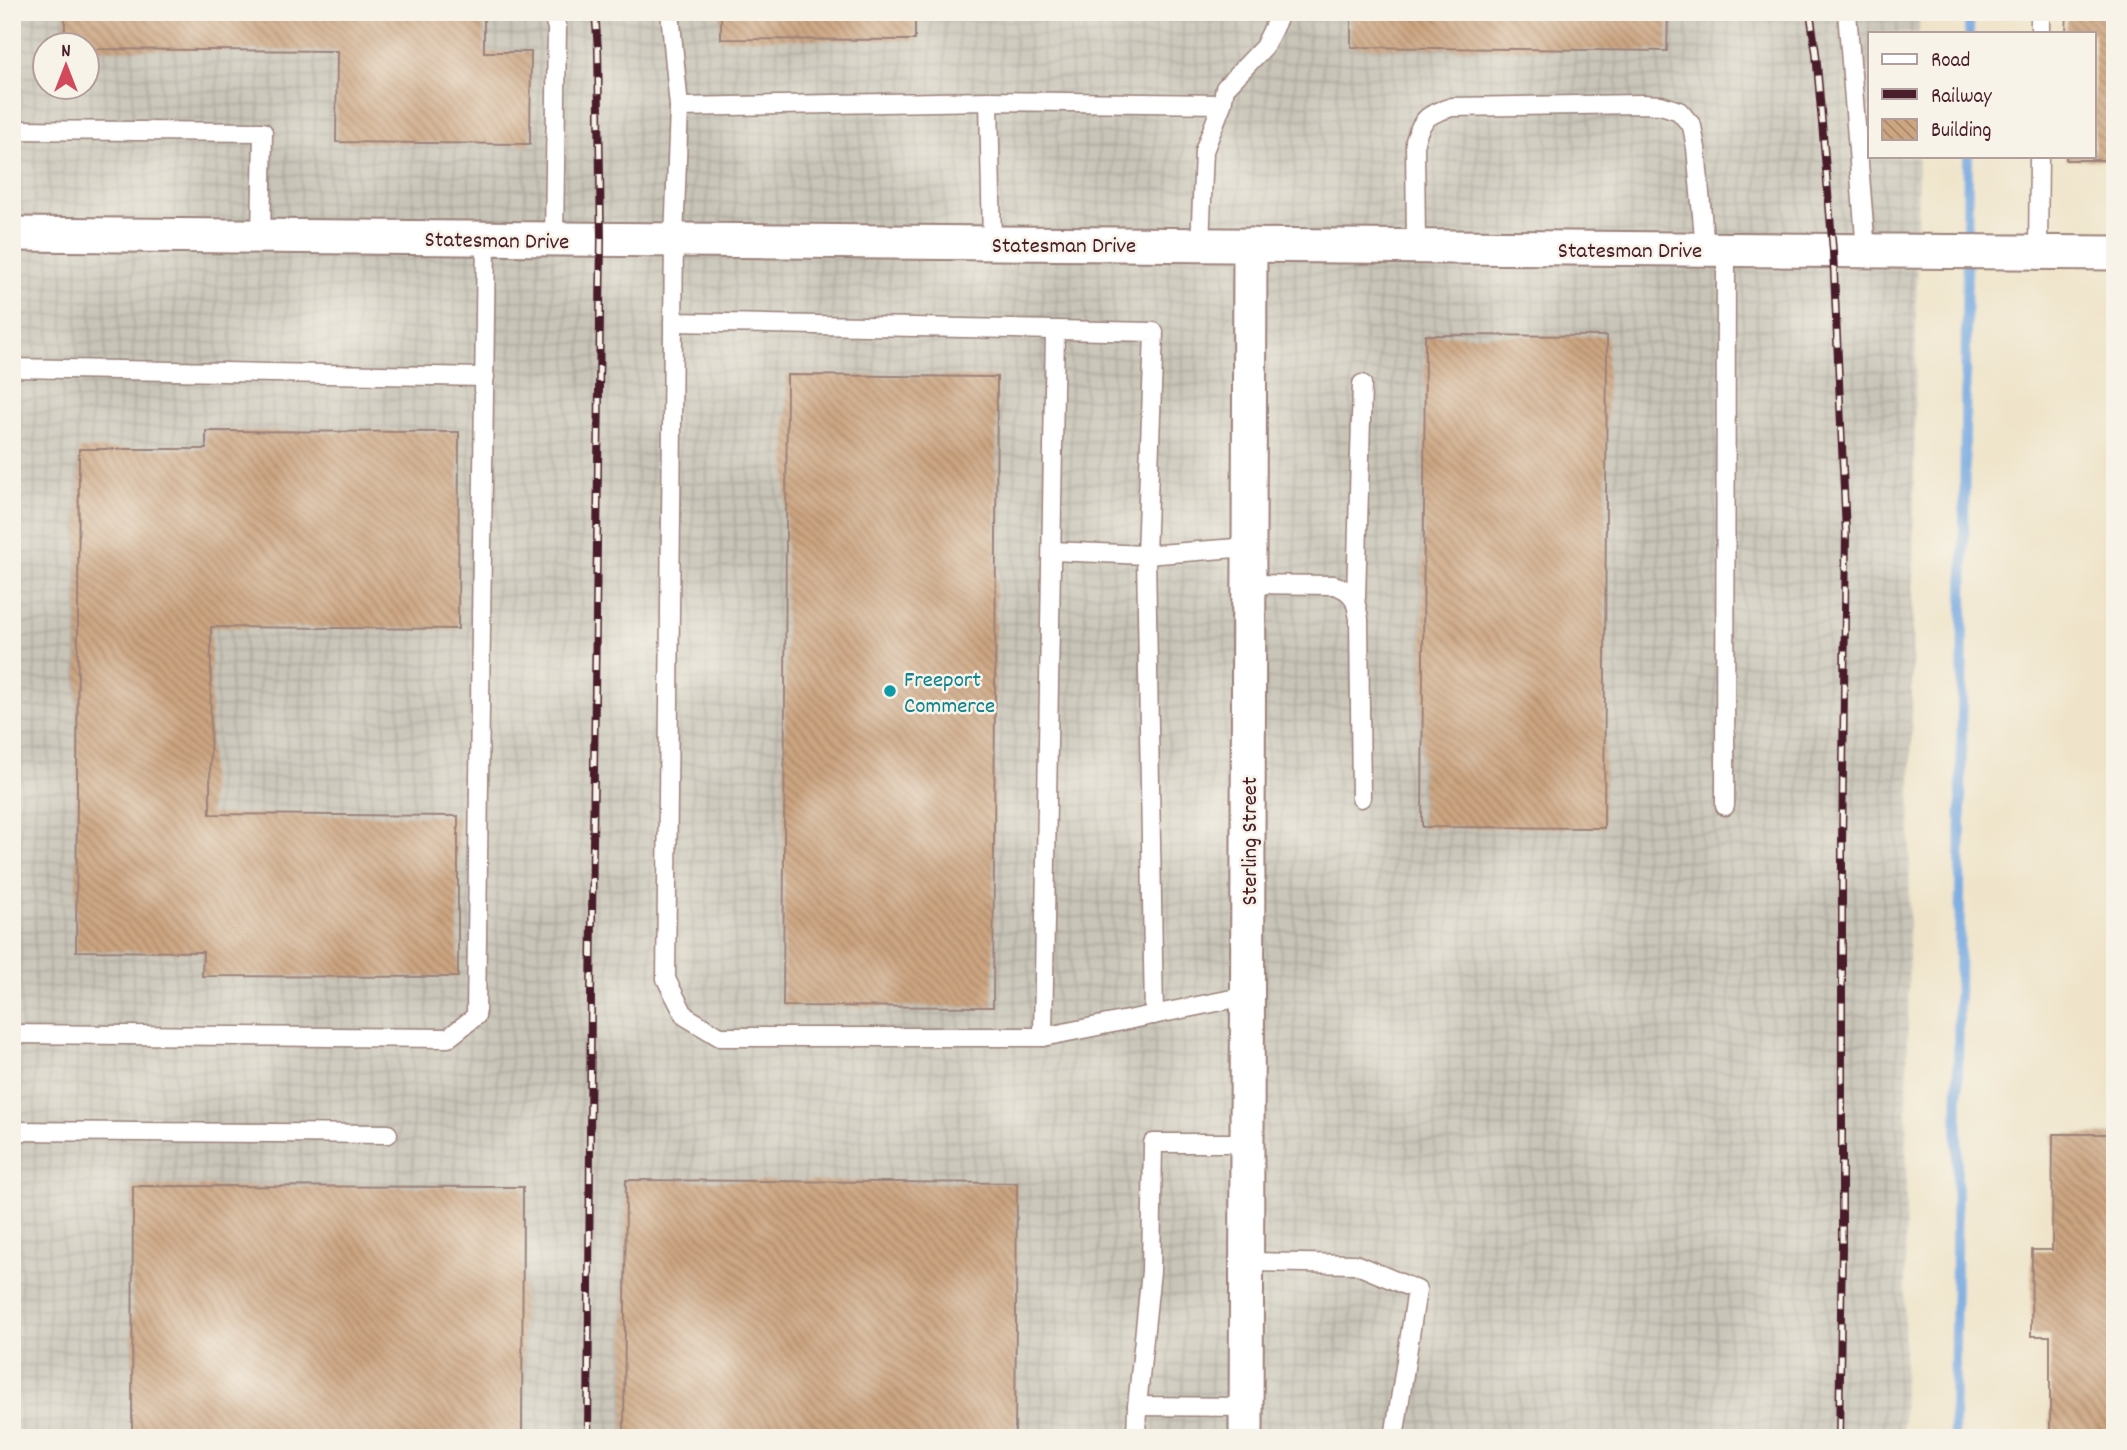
<svg xmlns="http://www.w3.org/2000/svg" width="2127" height="1450" font-family="Dekko,sans-serif">
  <defs>
    <pattern id="industrial-grid" width="8" height="8" patternUnits="userSpaceOnUse" patternTransform="scale(1.75)"><rect width="8" height="8" fill="#c8c4b8"/><path d="M0 4h8M4 0v8" fill="none" stroke="#ada89e"/></pattern>
    <pattern id="building-back-hatch" width="6" height="6" patternUnits="userSpaceOnUse" patternTransform="scale(1.75)"><rect width="6" height="6" fill="#cca581"/><path d="M-1 5l2 2M0 0l6 6M5-1l2 2" fill="none" stroke="#a8866a"/></pattern>
  </defs>
  <rect width="100%" height="100%" fill="#f7f3e8"/>
  <filter id="ink" filterUnits="userSpaceOnUse"><feTurbulence type="fractalNoise" baseFrequency=".0143" numOctaves="2"/><feDisplacementMap in="SourceGraphic" scale="14" xChannelSelector="R" yChannelSelector="G"/><feConvolveMatrix kernelMatrix="1 2 1 2 8 2 1 2 1" color-interpolation-filters="sRGB"/></filter>
  <filter id="wash" filterUnits="userSpaceOnUse"><feTurbulence type="fractalNoise" baseFrequency=".00686" numOctaves="4" result="noise"/><feDisplacementMap in="SourceGraphic" scale="28" xChannelSelector="R" yChannelSelector="G"/><feGaussianBlur stdDeviation="1.57" result="paint"/><feColorMatrix in="noise" values="0 0 0 0 0 0 0 0 0 0 0 0 0 0 0 0 0 1.4 0 .05"/><feComposite in="paint" operator="in"/></filter>
  <g filter="url(#wash)">
    <rect width="100%" height="100%" fill="#efe4c9"/>
    <!-- industrial -->
    <path fill="url(#industrial-grid)" fill-rule="evenodd" d="M12,12h1907v21h-49v123h48l-15,1282h-1891zM46,46h42v42h-42z"/>
    <g fill="none" stroke-linecap="round" stroke-linejoin="round">
      <!-- stream -->
      <g stroke="#74a7e0" stroke-width="10">
        <polyline points="1969,33 1969,12"/>
        <polyline points="1954,1438 1968,156"/>
      </g>
    </g>
    <g id="blocks">
      <!-- building -->
      <g fill="url(#building-back-hatch)">
        <polygon points="65,12 484,12 484,52 531,52 530,144 336,142 337,51 88,49 88,46 65,46"/>
        <polygon points="721,12 915,12 915,40 721,39"/>
        <polygon points="1351,12 1668,12 1667,51 1351,47"/>
        <polygon points="2067,12 2115,12 2115,160 2066,160 2066,156 2094,156 2094,33 2066,33"/>
        <polygon points="1425,335 1607,336 1604,828 1422,827"/>
        <polygon points="787,375 997,377 993,1007 783,1006"/>
        <polygon points="206,431 459,432 458,629 211,627 210,814 458,816 458,977 202,976 203,952 76,951 79,449 206,449"/>
        <polygon points="2053,1134 2115,1134 2115,1438 2050,1438 2050,1336 2031,1336 2032,1250 2052,1250"/>
        <polygon points="626,1180 1017,1183 1015,1438 624,1438"/>
        <polygon points="133,1186 523,1187 522,1438 132,1438"/>
      </g>
    </g>
  </g>
  <g filter="url(#ink)">
    <use href="#blocks" fill-opacity="0" stroke="#9c827a" stroke-width="2"/>
    <g fill="none" stroke-linecap="round" stroke-linejoin="round">
      <!-- lane casing -->
      <g stroke="#9c827a" stroke-width="21">
        <g id="lane">
          <polyline points="552,12 557,28 554,239"/>
          <polyline points="670,12 679,107 674,240 666,979 685,1016 720,1037 1043,1037 1247,996"/>
          <polyline points="1847,12 1866,251"/>
          <polyline points="2040,33 2040,12"/>
          <polyline points="989,101 992,243"/>
          <polyline points="679,107 989,101 1222,104"/>
          <polyline points="12,130 263,132 261,236"/>
          <polyline points="1200,245 1204,151 1222,104 1225,88 1264,47 1281,12"/>
          <path d="M1416,247l-1,-106c7,-24 14,-27 37,-34l190,-3 19,1 18,6 13,15 4,22 9,101"/>
          <polyline points="2038,252 2039,156"/>
          <polyline points="673,322 1154,332 1146,555 1249,547"/>
          <polyline points="12,368 485,377"/>
          <polyline points="1052,551 1146,555 1154,1015"/>
          <path d="M1249,584l85,1c20,6 22,15 25,34l2,179"/>
          <polyline points="1356,598 1362,384"/>
          <polyline points="1725,806 1726,249"/>
          <polyline points="12,1034 448,1038 476,1016 486,238"/>
          <polyline points="1043,1037 1055,331"/>
          <polyline points="12,1131 388,1134"/>
          <polyline points="1247,1262 1355,1264 1417,1290 1394,1438"/>
          <polyline points="1137,1406 1247,1407"/>
          <polyline points="1136,1438 1137,1406 1151,1271 1153,1143 1247,1143"/>
        </g>
      </g>
      <!-- street casing -->
      <g stroke="#9c827a" stroke-width="37">
        <g id="street">
          <polyline points="12,234 2115,253"/>
          <polyline points="1246,1438 1250,245"/>
        </g>
      </g>
      <!-- lane -->
      <use href="#lane" stroke="#fff" stroke-width="18"/>
      <!-- street -->
      <use href="#street" stroke="#fff" stroke-width="33"/>
      <!-- rail casing -->
      <g stroke="#4a1f2b" stroke-width="8">
        <g id="rail">
          <polyline points="1810,12 1816,53 1833,251 1846,533 1842,848 1842,1249 1839,1438"/>
          <polyline points="588,1438 591,995 601,239 598,49 595,12"/>
        </g>
      </g>
      <!-- rail -->
      <use href="#rail" stroke="#f7f3e8" stroke-width="5" stroke-dasharray="16" stroke-linecap="butt"/>
    </g>
  </g>
  <!-- markers -->
  <circle fill="#0f9aa8" stroke="#f7f3e8" stroke-width="2.5" cx="890" cy="691" r="7"/>
  <g text-anchor="middle" stroke-width="5" stroke-linejoin="round" paint-order="stroke">
    <!-- street labels -->
    <g font-size="23" fill="#4a1f2b" stroke="#f7f3e8">
      <text transform="translate(497 239) rotate(1)" y="8">Statesman Drive</text>
      <text x="1064" y="252">Statesman Drive</text>
      <text x="1630" y="257">Statesman Drive</text>
      <text transform="translate(1248 841) rotate(-90)" y="8">Sterling Street</text>
    </g>
    <!-- culture labels -->
    <g font-size="23" fill="#0d838f" stroke="#f7f3e8" text-anchor="start">
      <text x="904" y="686">Freeport<tspan x="904" dy="26">Commerce</tspan></text>
    </g>
  </g>
  <!-- margin -->
  <rect width="2127" height="1450" fill="none" stroke="#f7f3e8" stroke-width="42"/>
  <!-- legend -->
  <rect x="1868" y="32" width="228" height="126" fill="#f7f3e8" stroke="#b29e9c" stroke-width="2"/>
  <rect x="1882" y="54" width="35" height="10" fill="#ffffff" stroke="#b29e9c" stroke-width="2"/>
  <text x="1931" y="66" font-size="21" fill="#4a1f2b">Road</text>
  <rect x="1882" y="89" width="35" height="10" fill="#4a1f2b" stroke="#b29e9c" stroke-width="2"/>
  <text x="1931" y="102" font-size="21" fill="#4a1f2b">Railway</text>
  <rect x="1882" y="119" width="35" height="21" fill="url(#building-back-hatch)" stroke="#b29e9c" stroke-width="2"/>
  <text x="1931" y="136" font-size="21" fill="#4a1f2b">Building</text>
  <!-- north arrow -->
  <g transform="translate(66 66)"><circle r="33" fill="#f7f3e8" stroke="#b29e9c" stroke-width="2"/>
  <path d="M0-5L12 26L0 18L-12 26Z" fill="#d1495b"/>
  <text y="-10" font-size="19" font-weight="bold" text-anchor="middle" fill="#4a1f2b">N</text>
  </g>
</svg>
